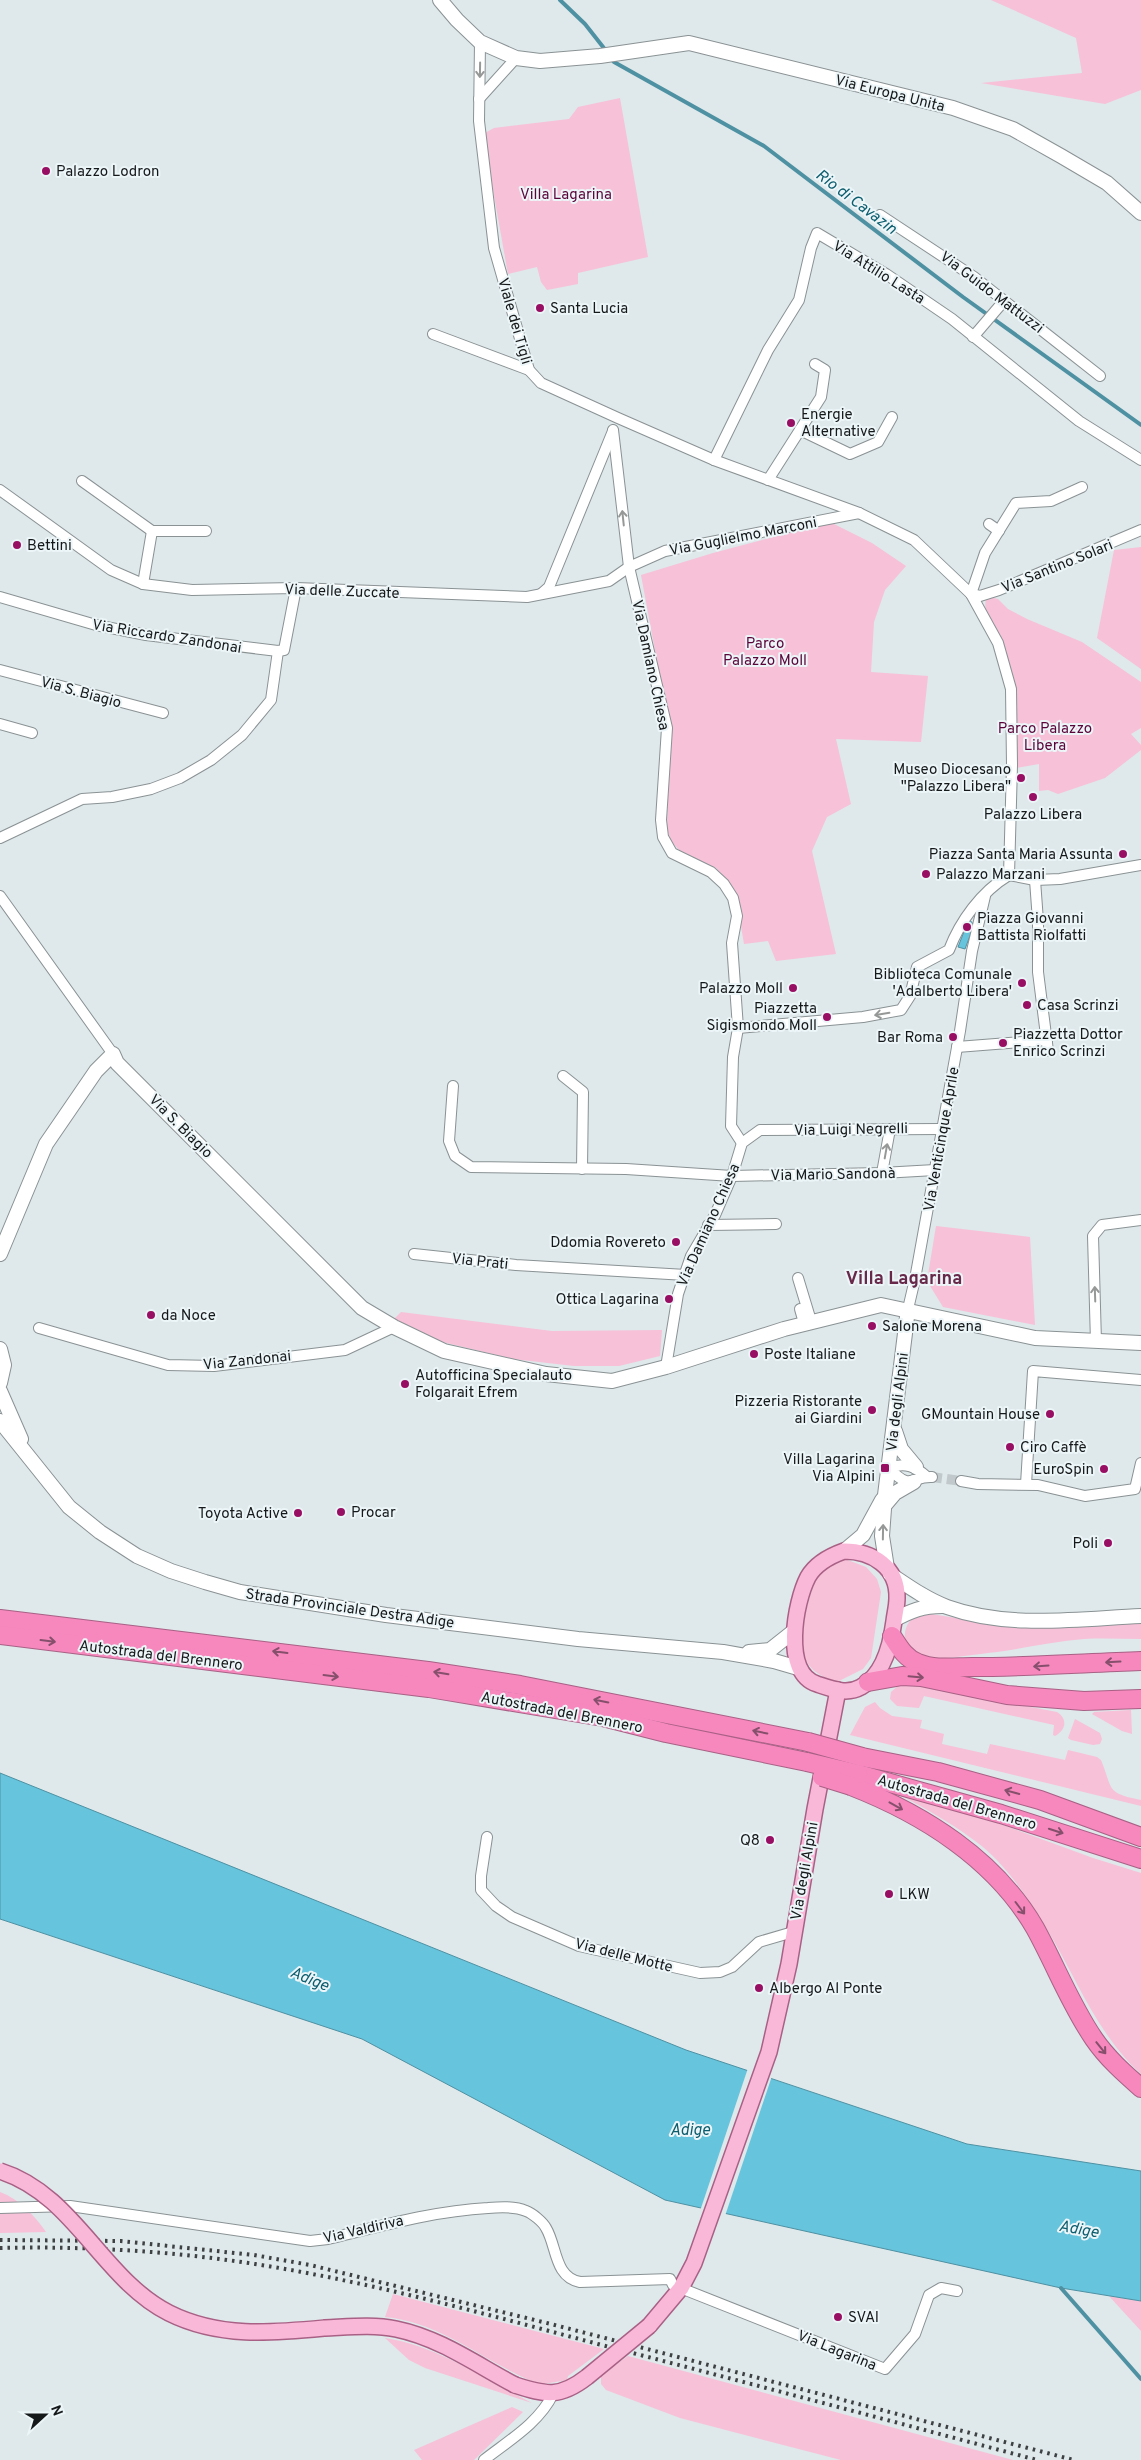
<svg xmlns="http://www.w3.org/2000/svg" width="1141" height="2460" font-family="Overpass,sans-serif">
  <rect width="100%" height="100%" fill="#dfe8eb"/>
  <!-- green -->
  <g fill="#f7c1d8">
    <polygon points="991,0 1141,0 1141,90 1105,104 981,83 1082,73 1076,38"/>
    <polygon points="620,98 648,257 578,273 578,284 547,290 541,282 537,267 508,274 483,134 494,128 569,119 578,107"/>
    <polygon points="830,522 872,543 906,566 885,590 874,622 871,672 928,676 921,742 836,739 851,804 827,817 812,851 836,954 776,961 768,941 744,944 735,891 716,868 697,862 678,849 671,841 667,828 670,731 641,575 713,553"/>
    <polygon points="1141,547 1141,669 1097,638 1114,550"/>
    <path d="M990,597l8,2 10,10 19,10 55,23 59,40v46l-10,6 10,11v5l-36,28 -47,16 -10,-4 -9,1v-27l-23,4 -1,-79 -15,-54c-10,-7 -17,-24 -14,-36z"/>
    <polygon points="936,1226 1030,1237 1035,1325 943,1307 927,1281"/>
    <polygon points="401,1312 552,1331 662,1330 660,1356 619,1366 574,1366 513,1359 434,1340 393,1320"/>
    <path d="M845,1559l21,8 11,12 4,13 -10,66 -8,11 -26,13c-16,-5 -29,-12 -34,-29 -5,-15 7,-68 18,-81 6,-6 16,-10 24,-13z"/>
    <path d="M925,1613l93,15h33l90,-5v16c-19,0 -38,-1 -57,0 -29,2 -58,9 -87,13 -21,2 -51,8 -72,6 -27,-3 -27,-41 0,-45z"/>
    <path d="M909,1684l148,28c11,7 9,18 -2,24l-2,-1 1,-10 -130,-29 -5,12 -22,-2 -7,-7 1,-7 8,-7z"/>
    <path d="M875,1702l5,6 12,8 30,4 -2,8 24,6 -2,10 45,10 3,-10 75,16 3,-10 29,7 4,3c12,29 4,33 40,40v6l-291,-71 15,-28z"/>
    <polygon points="1131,1710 1132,1734 1122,1731 1092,1714 1094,1712"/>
    <polygon points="1075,1719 1100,1733 1102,1739 1100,1744 1093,1745 1071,1740 1068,1738"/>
    <path d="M902,1796l85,23 106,39 48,15v201c-44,-40 -63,-93 -93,-143 -17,-29 -39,-62 -65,-84 -25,-20 -53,-36 -81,-51z"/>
    <path d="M0,2192c19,7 35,24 46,40l-46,1z"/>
    <path d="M393,2294l211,55 -36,27 -1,4 -23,4 -10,-2c-51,-21 -93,-60 -149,-65z"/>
    <polygon points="1109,2296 1141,2301 1141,2331"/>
    <path d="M385,2338c53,8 100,41 147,65l-107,-35 -16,-8z"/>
    <polygon points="628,2356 1013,2460 841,2460 680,2418 606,2390 601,2384 601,2375"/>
    <polygon points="512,2407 523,2412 474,2460 422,2460 414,2450"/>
  </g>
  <!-- water -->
  <g fill="#66c4dd" stroke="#4e91a2">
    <polygon points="969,919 974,925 965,949 958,947"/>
    <polygon points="0,1773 686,2050 967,2144 1141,2171 1141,2301 1061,2288 665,2200 362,2039 0,1919"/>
  </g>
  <!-- pier -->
  <polygon fill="#dfe8eb" points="748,2068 772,2076 725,2216 700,2211"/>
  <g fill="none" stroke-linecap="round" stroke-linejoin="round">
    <!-- stream -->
    <g stroke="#4e91a2" stroke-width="4">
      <polyline points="560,0 585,24 607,52"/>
      <polyline points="611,58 614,62 764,146 963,297 1141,425"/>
      <polyline points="1061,2288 1141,2379"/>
    </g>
    <!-- street-tunnel -->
    <polyline stroke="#c1c9cc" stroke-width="10" stroke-dasharray="10 5" stroke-linecap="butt" points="932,1477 961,1481"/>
    <!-- street casing -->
    <g stroke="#8a9294" stroke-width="12">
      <g id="street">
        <polyline points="480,42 479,121 494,248 529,370 541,383 618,418 714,460 859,513 914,540 971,594 998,643 1011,689 1012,765 1009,875"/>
        <polyline points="479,99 516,58"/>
        <polyline points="880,215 974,277 1100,376"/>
        <polyline points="433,334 529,370"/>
        <polyline points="973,337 1003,302"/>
        <polyline points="613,430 629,567 667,728 661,820 663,837 672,853 711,872 724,884 733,898 737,916 732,943 738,1028 733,1057 731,1126 742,1143"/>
        <polyline points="800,430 850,454 878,442 892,417"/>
        <polyline points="714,460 768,350 799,300 811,248 817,233 886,274 952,319 1079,421 1141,460"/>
        <polyline points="768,480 821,397 825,370 815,364"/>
        <polyline points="82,481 152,531"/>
        <polyline points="0,490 111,570 143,584 192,590 296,588 527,597 609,581 629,567 665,551 859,513"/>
        <polyline points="989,524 999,531"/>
        <polyline points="143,584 152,531 206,531"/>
        <polyline points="541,594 549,587 613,431"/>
        <polyline points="971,594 980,596 999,590 1141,530"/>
        <polyline points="971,594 985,553 1016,503 1051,501 1082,487"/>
        <polyline points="0,597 96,625 146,635 278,651 284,650 296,588"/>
        <polyline points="0,670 163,713"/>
        <polyline points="0,724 32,733"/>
        <polyline points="0,838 82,799 112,797 151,789 180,778 211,760 242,735 271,700 278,651"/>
        <polyline points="1009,875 1035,880 1060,879 1141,865"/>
        <polyline points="1035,880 1038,921 1038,972 1048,1051"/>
        <polyline points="0,896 113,1054"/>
        <path d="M738,1028l125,-11 38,-7 9,-14 7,-29 32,-17c11,-29 32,-58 60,-75"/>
        <polyline points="957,1047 1047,1040"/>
        <polyline points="563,1076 583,1092 582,1169"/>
        <polyline points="453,1086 449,1141 455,1156 471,1167 626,1169 732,1176 882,1173 935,1170"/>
        <polyline points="882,1173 890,1129"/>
        <polyline points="708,1225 776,1224"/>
        <polyline points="414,1254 516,1265 686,1275"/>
        <polyline points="798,1278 811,1321"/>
        <polyline points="800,1309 804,1323"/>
        <polyline points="908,1309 915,1279 960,1031 972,951 985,896"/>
        <polyline points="39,1328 168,1365 214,1366 345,1350 394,1327"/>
        <polyline points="1096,1342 1093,1236 1102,1225 1141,1220"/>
        <polyline points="666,1367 678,1294 691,1256 715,1215 732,1176 742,1143 760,1130 942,1129"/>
        <path d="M927,1477c-12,-11 -22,-15 -38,-9 22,24 22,8 43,9"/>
        <polyline points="961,1481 978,1484 1038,1485 1085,1496 1135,1489 1141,1463"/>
        <polyline points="1026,1484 1033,1371 1141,1380"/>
        <polyline points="487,1837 481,1876 481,1890 496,1906 512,1917 579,1946 700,1973 720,1972 732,1967 759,1942 793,1932"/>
        <path d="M0,2208l70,-2 240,35 18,-2c53,-13 105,-28 160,-31 12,-1 27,-2 38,3 6,2 17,11 20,17 11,18 8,49 34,54l90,-3 3,6 212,84 30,-35 14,-39 12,-7 16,3"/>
        <path d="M484,2460c24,-19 55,-37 69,-66"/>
      </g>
    </g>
    <!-- secondary casing -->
    <g stroke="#8a9294" stroke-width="16">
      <g id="secondary">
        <polyline points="440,0 457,20 480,42 516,58 540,61 600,56 689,43 953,108 1013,129 1061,156 1107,183 1141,213"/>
        <polyline points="0,1254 46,1144 96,1071 113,1054 117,1063 362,1308 394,1327 444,1351 546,1374 612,1381 666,1367 784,1329 881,1305 1035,1338 1141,1343"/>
        <polyline points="0,1349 4,1365 0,1383"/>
        <polyline points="0,1391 21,1439"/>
        <polyline points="0,1421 69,1507 100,1532 137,1556 171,1571 205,1582 240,1592 386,1615 578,1639 723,1652 774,1661 798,1668"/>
        <polyline points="895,1431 901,1449 916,1467"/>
        <polyline points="884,1506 895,1493 914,1482"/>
        <polyline points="844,1551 863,1535 882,1500"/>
        <polyline points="887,1568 882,1536 885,1495 908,1309"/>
        <path d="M890,1574c18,12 36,25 57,33 61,22 130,12 194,9"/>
        <path d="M894,1620c16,-9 29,-14 48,-14"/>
        <polyline points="749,1652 770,1650 794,1631"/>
      </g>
    </g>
    <!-- primary casing -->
    <g stroke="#a86185" stroke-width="18">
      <g id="primary">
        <path d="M844,1551c28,0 54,16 53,47 0,8 -2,15 -3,23 -3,23 -10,54 -33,66 -14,8 -29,2 -44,-3 -35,-11 -22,-82 -9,-107 8,-14 22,-21 36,-26z"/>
        <polyline points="649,2326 681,2288 694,2263 769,2052 789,1964 815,1809 838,1690"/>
        <path d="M515,2385c31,10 45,13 72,-8"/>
      </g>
    </g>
    <!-- highway casing -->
    <g stroke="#a86185" stroke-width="20">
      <g id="highway">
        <polyline points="0,1619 428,1671 520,1685 808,1742"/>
        <polyline points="0,1635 429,1688 603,1717 666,1733 807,1762"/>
        <path d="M892,1636c7,11 13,22 26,27 17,7 36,4 54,4 56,0 112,-4 169,-6"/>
        <polyline points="868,1682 902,1676 921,1677 1007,1695 1084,1701 1140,1699"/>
        <polyline points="862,1757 938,1772 1040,1800 1141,1837"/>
        <polyline points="858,1774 1001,1814 1141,1859"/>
        <path d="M851,1786c72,28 144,73 184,142 20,36 35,76 59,111 13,19 30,34 47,49"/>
      </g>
    </g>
    <!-- street -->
    <use href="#street" stroke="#fff" stroke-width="10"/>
    <!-- secondary -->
    <use href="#secondary" stroke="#fff" stroke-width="14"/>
    <!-- primary -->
    <use href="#primary" stroke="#fab8d8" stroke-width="15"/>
    <!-- highway -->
    <use href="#highway" stroke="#f688be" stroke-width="18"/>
    <!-- rail -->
    <g stroke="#3d4142" stroke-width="4" stroke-dasharray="2.5 5" stroke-linecap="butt">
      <polyline points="0,2240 121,2241 254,2255 310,2265 551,2324 1074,2460"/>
      <path d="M0,2248c85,-2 171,3 255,16 116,18 230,50 343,80 147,38 293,77 439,116"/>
    </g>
    <!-- primary-bridge casing -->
    <g stroke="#a86185" stroke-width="18" stroke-linecap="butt">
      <g id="primary-bridge">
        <path d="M0,2171c74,23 102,108 169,142 50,25 102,20 156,15 23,-1 48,-4 71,1 44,9 81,36 119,56"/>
        <polyline points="587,2377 649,2326"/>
      </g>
    </g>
    <!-- highway-bridge casing -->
    <g stroke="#a86185" stroke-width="20" stroke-linecap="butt">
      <g id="highway-bridge">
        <polyline points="808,1742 862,1757"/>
        <polyline points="807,1762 858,1774"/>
        <polyline points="822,1777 851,1786"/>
      </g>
    </g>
    <!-- primary-bridge -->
    <use href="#primary-bridge" stroke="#fab8d8" stroke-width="15"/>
    <!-- highway-bridge -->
    <use href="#highway-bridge" stroke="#f688be" stroke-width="18"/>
  </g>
  <!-- one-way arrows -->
  <defs><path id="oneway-shaft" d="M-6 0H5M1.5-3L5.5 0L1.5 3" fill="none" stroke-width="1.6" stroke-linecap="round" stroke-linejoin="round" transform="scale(1.25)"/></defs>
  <g stroke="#969898">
    <use href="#oneway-shaft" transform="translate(480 70) rotate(91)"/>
    <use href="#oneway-shaft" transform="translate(623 518) rotate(-96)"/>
    <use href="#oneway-shaft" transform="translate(882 1014) rotate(171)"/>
    <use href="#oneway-shaft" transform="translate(886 1151) rotate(-80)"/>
    <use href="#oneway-shaft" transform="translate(1095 1294) rotate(-92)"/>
    <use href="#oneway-shaft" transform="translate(883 1532) rotate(-89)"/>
  </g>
  <g stroke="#86506c">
    <use href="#oneway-shaft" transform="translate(48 1641) rotate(7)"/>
    <use href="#oneway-shaft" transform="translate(280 1652) rotate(-173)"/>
    <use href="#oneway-shaft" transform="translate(1113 1662) rotate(177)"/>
    <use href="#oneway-shaft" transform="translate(1041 1666) rotate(176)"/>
    <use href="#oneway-shaft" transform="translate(441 1673) rotate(-171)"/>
    <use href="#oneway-shaft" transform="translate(331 1676) rotate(7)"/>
    <use href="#oneway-shaft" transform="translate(916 1677) rotate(5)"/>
    <use href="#oneway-shaft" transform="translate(601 1701) rotate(-169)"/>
    <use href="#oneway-shaft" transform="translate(760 1732) rotate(-168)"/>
    <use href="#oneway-shaft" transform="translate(1012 1792) rotate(-165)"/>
    <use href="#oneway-shaft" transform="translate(896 1806) rotate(29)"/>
    <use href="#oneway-shaft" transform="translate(1056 1831) rotate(18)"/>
    <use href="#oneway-shaft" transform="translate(1020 1908) rotate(53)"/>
    <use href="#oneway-shaft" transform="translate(1101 2048) rotate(51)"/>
  </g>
  <!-- markers -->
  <g fill="#980e62" stroke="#ecf5f8" stroke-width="2">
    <circle cx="46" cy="171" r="5"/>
    <circle cx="540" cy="308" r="5"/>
    <circle cx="791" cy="423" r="5"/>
    <circle cx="17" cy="545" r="5"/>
    <circle cx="1021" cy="778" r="5"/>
    <circle cx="1033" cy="797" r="5"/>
    <circle cx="1123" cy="854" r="5"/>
    <circle cx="926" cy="874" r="5"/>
    <circle cx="967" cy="927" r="5"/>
    <circle cx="1022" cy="983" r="5"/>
    <circle cx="793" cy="988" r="5"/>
    <circle cx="1027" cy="1005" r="5"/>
    <circle cx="827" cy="1017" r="5"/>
    <circle cx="953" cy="1037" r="5"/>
    <circle cx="1003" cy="1043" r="5"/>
    <circle cx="676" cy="1242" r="5"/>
    <circle cx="669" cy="1299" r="5"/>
    <circle cx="151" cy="1315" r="5"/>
    <circle cx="872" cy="1326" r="5"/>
    <circle cx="754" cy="1354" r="5"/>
    <circle cx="405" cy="1384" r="5"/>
    <circle cx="872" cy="1410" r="5"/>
    <circle cx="1050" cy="1414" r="5"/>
    <circle cx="1010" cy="1447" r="5"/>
    <rect x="880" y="1463" width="10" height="10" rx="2.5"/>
    <circle cx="1104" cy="1469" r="5"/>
    <circle cx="341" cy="1512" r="5"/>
    <circle cx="298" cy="1513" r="5"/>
    <circle cx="1108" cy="1543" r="5"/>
    <circle cx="770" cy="1840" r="5"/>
    <circle cx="889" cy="1894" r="5"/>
    <circle cx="759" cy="1988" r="5"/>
    <circle cx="838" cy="2317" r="5"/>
  </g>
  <g text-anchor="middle" stroke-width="4" stroke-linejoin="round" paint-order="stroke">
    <!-- street labels -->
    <g font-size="15" fill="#16191a" stroke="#ecf5f8">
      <text transform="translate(890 93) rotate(14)" y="5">Via Europa Unita</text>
      <text transform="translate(879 272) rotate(32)" y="5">Via Attilio Lasta</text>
      <text transform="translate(992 292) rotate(37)" y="5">Via Guido Mattuzzi</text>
      <text transform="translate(515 321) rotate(74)" y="5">Viale dei Tigli</text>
      <text transform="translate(743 536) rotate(-11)" y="5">Via Guglielmo Marconi</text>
      <text transform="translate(1057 566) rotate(-22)" y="5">Via Santino Solari</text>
      <text transform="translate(342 591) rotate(2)" y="5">Via delle Zuccate</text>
      <text transform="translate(167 636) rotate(9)" y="5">Via Riccardo Zandonai</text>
      <text transform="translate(651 665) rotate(78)" y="5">Via Damiano Chiesa</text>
      <text transform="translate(81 692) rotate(15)" y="5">Via S. Biagio</text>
      <text transform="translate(181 1126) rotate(45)" y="5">Via S. Biagio</text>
      <text transform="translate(851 1129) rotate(-1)" y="5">Via Luigi Negrelli</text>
      <text transform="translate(941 1139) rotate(-80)" y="5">Via Venticinque Aprile</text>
      <text transform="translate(833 1174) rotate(-1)" y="5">Via Mario Sandonà</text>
      <text transform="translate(708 1225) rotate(-66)" y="5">Via Damiano Chiesa</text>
      <text transform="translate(480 1261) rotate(6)" y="5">Via Prati</text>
      <text transform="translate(247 1360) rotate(-6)" y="5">Via Zandonai</text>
      <text transform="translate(897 1402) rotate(-83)" y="5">Via degli Alpini</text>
      <text transform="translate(350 1608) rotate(8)" y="5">Strada Provinciale Destra Adige</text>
      <text transform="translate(161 1655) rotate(7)" y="5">Autostrada del Brennero</text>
      <text transform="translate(562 1712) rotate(11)" y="5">Autostrada del Brennero</text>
      <text transform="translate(957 1802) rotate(16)" y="5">Autostrada del Brennero</text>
      <text transform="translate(804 1871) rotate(-80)" y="5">Via degli Alpini</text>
      <text transform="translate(624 1955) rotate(14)" y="5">Via delle Motte</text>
      <text transform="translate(363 2229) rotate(-13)" y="5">Via Valdiriva</text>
      <text transform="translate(837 2350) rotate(22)" y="5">Via Lagarina</text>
    </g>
    <!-- poi labels -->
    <g font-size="15" fill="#16191a" stroke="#ecf5f8" text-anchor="start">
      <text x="56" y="176">Palazzo Lodron</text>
      <text x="550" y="313">Santa Lucia</text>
      <text x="801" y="419">Energie<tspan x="801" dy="17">Alternative</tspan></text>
      <text x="27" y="550">Bettini</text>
      <text x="1011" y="774" text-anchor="end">Museo Diocesano<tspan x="1011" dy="17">"Palazzo Libera"</tspan></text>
      <text x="1033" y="819" text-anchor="middle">Palazzo Libera</text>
      <text x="1113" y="859" text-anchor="end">Piazza Santa Maria Assunta</text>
      <text x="936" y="879">Palazzo Marzani</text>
      <text x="977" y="923">Piazza Giovanni<tspan x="977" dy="17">Battista Riolfatti</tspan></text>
      <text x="1012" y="979" text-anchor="end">Biblioteca Comunale<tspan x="1012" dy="17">'Adalberto Libera'</tspan></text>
      <text x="783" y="993" text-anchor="end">Palazzo Moll</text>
      <text x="1037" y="1010">Casa Scrinzi</text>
      <text x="817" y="1013" text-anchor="end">Piazzetta<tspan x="817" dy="17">Sigismondo Moll</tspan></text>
      <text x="1013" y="1039">Piazzetta Dottor<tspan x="1013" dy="17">Enrico Scrinzi</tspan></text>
      <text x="943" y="1042" text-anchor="end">Bar Roma</text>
      <text x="666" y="1247" text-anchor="end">Ddomia Rovereto</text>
      <text x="659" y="1304" text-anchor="end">Ottica Lagarina</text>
      <text x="161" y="1320">da Noce</text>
      <text x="882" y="1331">Salone Morena</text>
      <text x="764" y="1359">Poste Italiane</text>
      <text x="415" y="1380">Autofficina Specialauto<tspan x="415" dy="17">Folgarait Efrem</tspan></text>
      <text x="862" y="1406" text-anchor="end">Pizzeria Ristorante<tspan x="862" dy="17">ai Giardini</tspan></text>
      <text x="1040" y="1419" text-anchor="end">GMountain House</text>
      <text x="1020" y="1452">Ciro Caffè</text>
      <text x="875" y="1464" text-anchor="end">Villa Lagarina<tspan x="875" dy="17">Via Alpini</tspan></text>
      <text x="1094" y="1474" text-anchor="end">EuroSpin</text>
      <text x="351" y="1517">Procar</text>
      <text x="288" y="1518" text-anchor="end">Toyota Active</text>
      <text x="1098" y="1548" text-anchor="end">Poli</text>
      <text x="760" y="1845" text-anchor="end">Q8</text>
      <text x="899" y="1899">LKW</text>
      <text x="769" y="1993">Albergo Al Ponte</text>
      <text x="848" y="2322">SVAI</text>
    </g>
    <!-- park labels -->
    <g font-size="15" fill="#5b0439" stroke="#ecf5f8">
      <text x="566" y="199">Villa Lagarina</text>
      <text x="765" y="648">Parco<tspan x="765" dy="17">Palazzo Moll</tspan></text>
      <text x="1045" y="733">Parco Palazzo<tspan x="1045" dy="17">Libera</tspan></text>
    </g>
    <!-- water labels -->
    <g font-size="16" font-style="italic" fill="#0c5d6e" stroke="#ecf5f8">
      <text transform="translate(857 201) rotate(37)" y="6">Rio di Cavazin</text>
      <text transform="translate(310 1978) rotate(22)" y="6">Adige</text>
      <text x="690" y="2135">Adige</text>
      <text transform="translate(1079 2228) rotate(10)" y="6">Adige</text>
    </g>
    <!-- quarter labels -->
    <g font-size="18" font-weight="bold" fill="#682849" stroke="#ecf5f8">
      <text x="904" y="1284">Villa Lagarina</text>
    </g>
  </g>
  <!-- north arrow -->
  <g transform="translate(45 2415) rotate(69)" stroke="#ecf5f8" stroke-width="4" paint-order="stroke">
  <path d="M0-4L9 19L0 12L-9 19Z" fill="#16191a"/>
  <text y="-8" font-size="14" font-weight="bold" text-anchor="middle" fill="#16191a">N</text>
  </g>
</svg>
